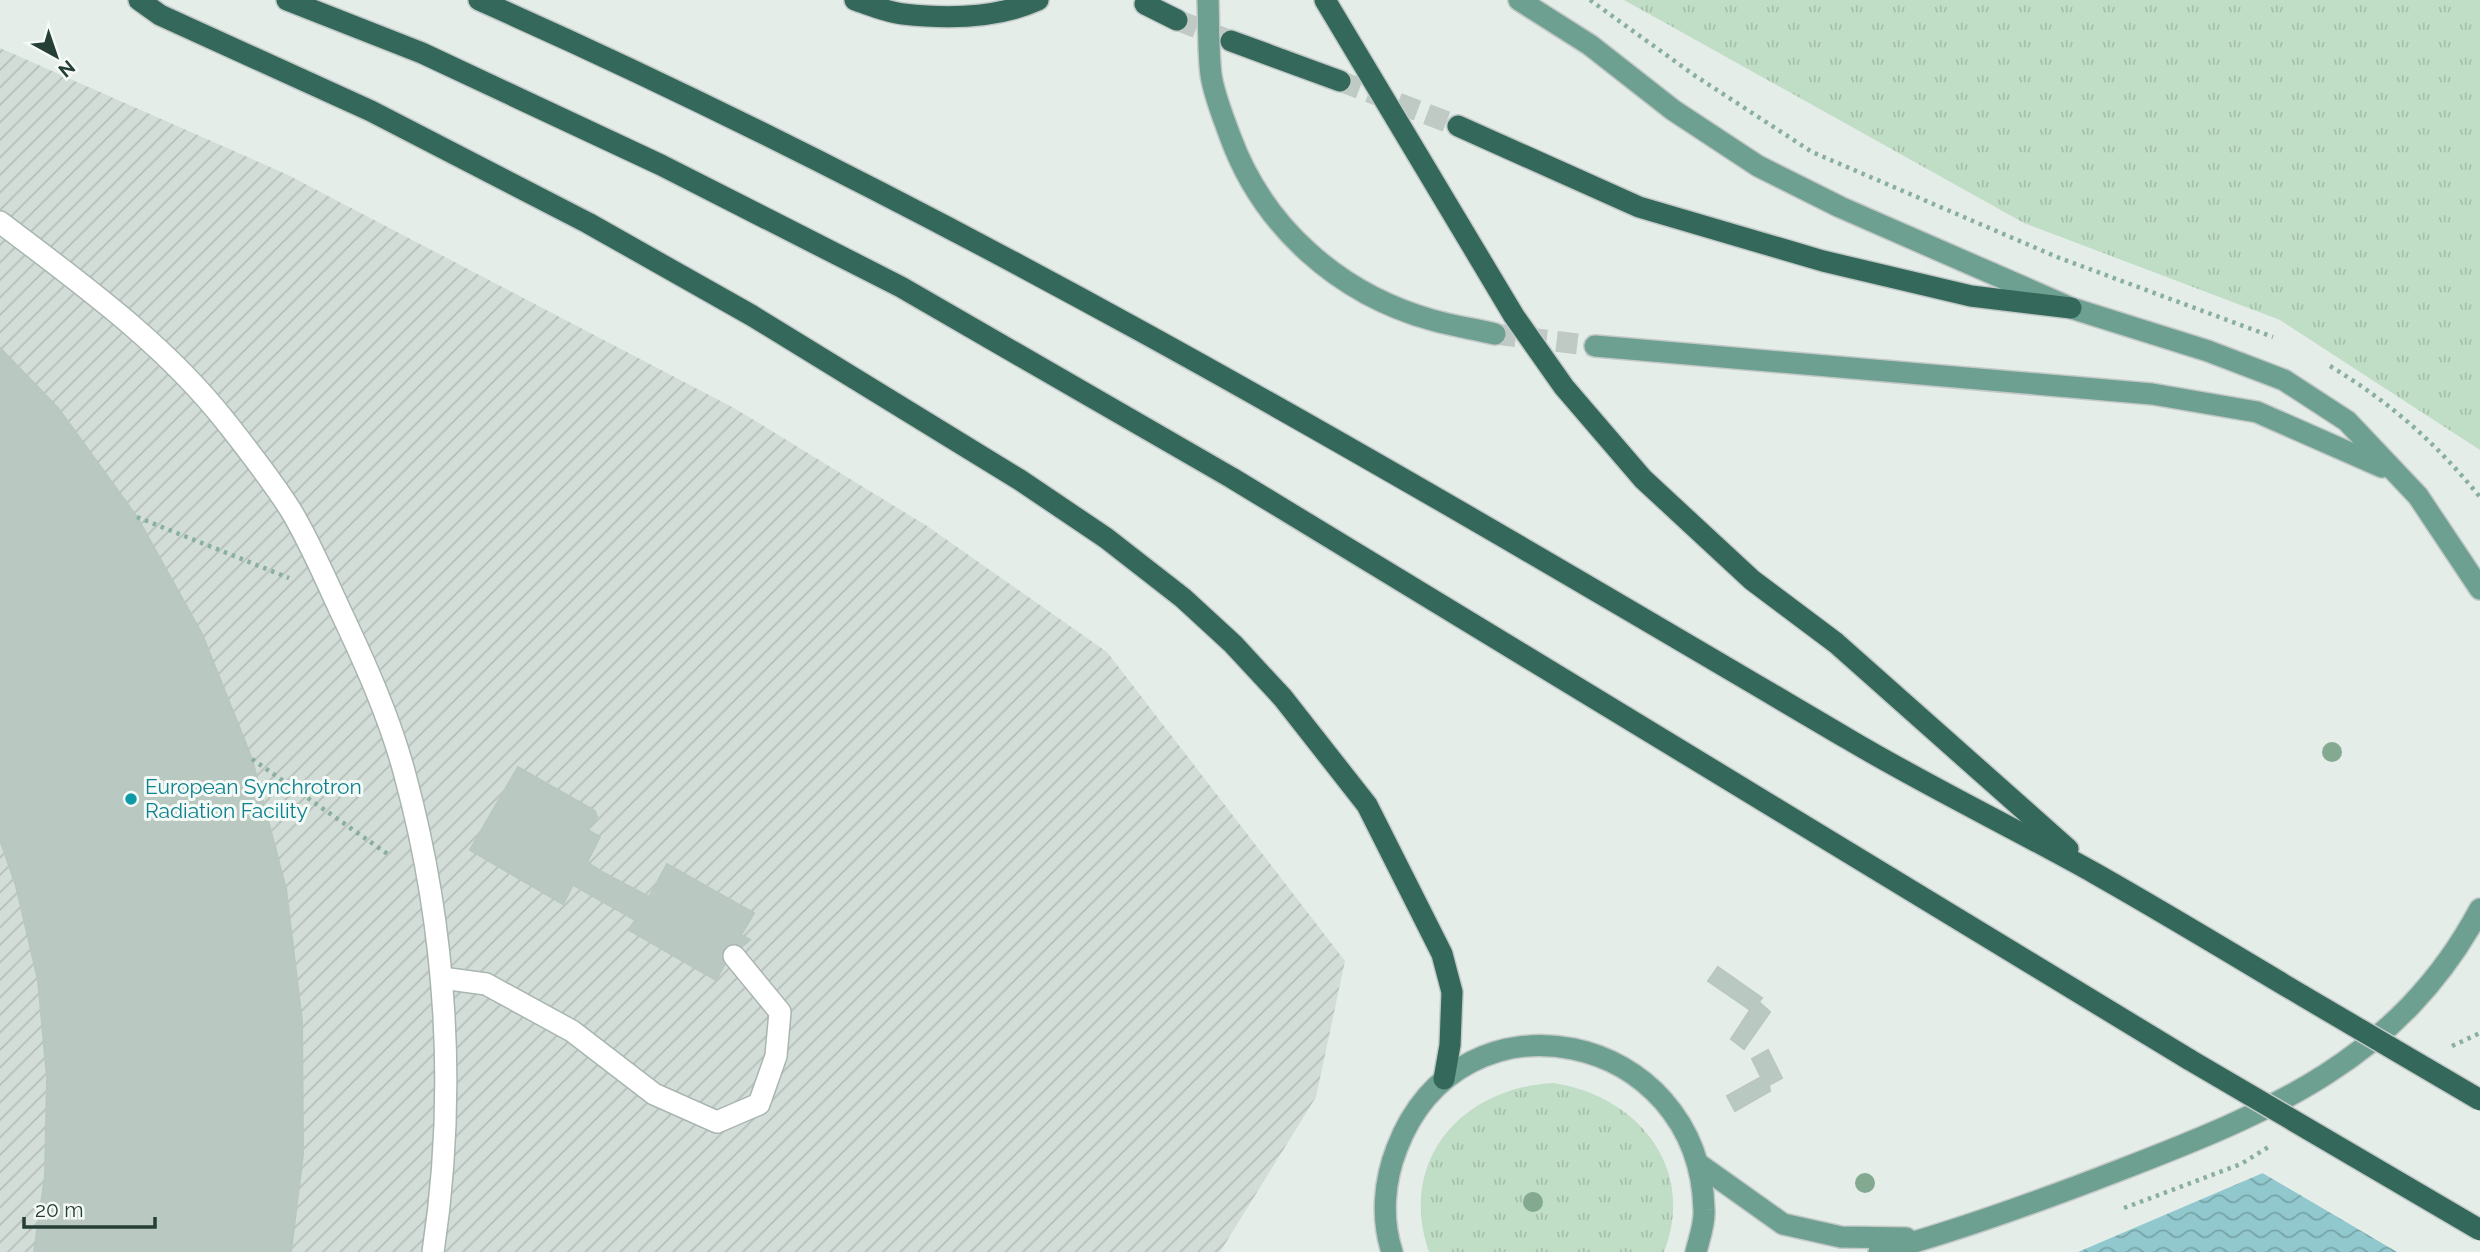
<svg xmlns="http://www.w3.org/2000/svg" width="2480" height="1252" font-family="Raleway,sans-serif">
  <defs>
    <pattern id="industrial-furrows" width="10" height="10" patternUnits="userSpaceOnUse" patternTransform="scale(1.75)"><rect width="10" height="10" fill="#d3ddd8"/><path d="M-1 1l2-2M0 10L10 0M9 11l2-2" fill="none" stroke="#b5bfba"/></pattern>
    <pattern id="grass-tufts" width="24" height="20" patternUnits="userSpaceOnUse" patternTransform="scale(1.75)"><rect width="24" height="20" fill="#c0ddc6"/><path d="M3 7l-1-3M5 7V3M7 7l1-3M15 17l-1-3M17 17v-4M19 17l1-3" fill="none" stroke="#a5bfab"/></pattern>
    <pattern id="water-waves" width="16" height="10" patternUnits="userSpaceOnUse" patternTransform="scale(1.75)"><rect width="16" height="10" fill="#91c8ce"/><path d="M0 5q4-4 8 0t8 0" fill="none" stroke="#76a4a8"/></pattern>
  </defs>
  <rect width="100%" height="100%" fill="#e5ede9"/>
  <!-- industrial -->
  <polygon fill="url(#industrial-furrows)" points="0,48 286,174 734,408 927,526 1107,652 1345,961 1316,1097 1220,1252 0,1252"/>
  <!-- grass -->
  <g fill="url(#grass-tufts)">
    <polygon points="1624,0 2480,0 2480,450 2280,320 2024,223"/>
    <path d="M1553,1083c83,12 144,84 111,169h-235c-32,-92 33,-164 124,-169z"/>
  </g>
  <!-- water -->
  <polygon fill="url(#water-waves)" points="2480,1080 2480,1252 2078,1252"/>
  <!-- pier -->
  <polygon fill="#e5ede9" points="2480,1077 2480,1252 2397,1252 2259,1171"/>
  <!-- building -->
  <g fill="#bac8c2" stroke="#b8c7c0" stroke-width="2">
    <polygon points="0,348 58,408 137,517 202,634 252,759 286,889 302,1021 303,1154 291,1252 34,1252 45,1176 47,1078 38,980 16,886 0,840"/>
    <polygon points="518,767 595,811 597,817 588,830 600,837 587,862 602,872 649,897 667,864 754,913 741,935 750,940 728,958 716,980 629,930 635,920 573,885 563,904 470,850"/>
    <polygon points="1718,967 1762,998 1759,1002 1770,1012 1744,1049 1731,1039 1750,1010 1708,981"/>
    <polygon points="1768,1050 1782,1078 1769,1085 1770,1091 1735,1111 1727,1096 1761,1077 1752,1059"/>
  </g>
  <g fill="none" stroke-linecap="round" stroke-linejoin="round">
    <!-- major-tunnel -->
    <polyline stroke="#bfcac5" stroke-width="21" stroke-dasharray="21 10" stroke-linecap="butt" points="1495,334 1595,346"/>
    <!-- highway-tunnel -->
    <g stroke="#bfcac5" stroke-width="21" stroke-dasharray="21 10" stroke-linecap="butt">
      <polyline points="1177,20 1231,41"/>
      <polyline points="1340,81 1458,126"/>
    </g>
    <!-- minor casing -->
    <g stroke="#a8b5b0" stroke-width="24">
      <g id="minor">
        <path d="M0,222c80,61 164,121 226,200 22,28 45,57 64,87 19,31 34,67 50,101 25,53 50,108 65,165 42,155 52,319 28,477"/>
        <polyline points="442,978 486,984 572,1031 654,1094 717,1122 759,1104 776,1056 780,1012 734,956"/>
      </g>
    </g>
    <!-- major casing -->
    <g stroke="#c2c9c7" stroke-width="24">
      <g id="major">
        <path d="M1208,0c1,25 0,51 3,75 3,20 12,42 19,61 33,91 109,158 202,184 21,6 42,9 63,14"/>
        <polyline points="1519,0 1590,45 1673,110 1758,166 1840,207 2071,308 2208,351 2284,380 2347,421 2418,496 2480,589"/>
        <polyline points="1595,346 2152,394 2257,412 2382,467"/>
        <polyline points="1700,1165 1783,1224 1841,1237 1906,1238"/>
        <path d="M1392,1252c-11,-34 -8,-71 5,-104 64,-167 303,-118 307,62 1,14 -5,29 -8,42"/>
        <path d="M1879,1252c82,-22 161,-51 241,-82 150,-58 280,-111 360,-261"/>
      </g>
    </g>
    <!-- highway casing -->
    <g stroke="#c2c9c7" stroke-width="24">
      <g id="highway">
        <polyline points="139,0 160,15 371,111 588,223 751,315 1020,480 1106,538 1183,598 1233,644 1283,698 1367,805 1442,954 1452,992 1450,1045 1444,1079"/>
        <polyline points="287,0 422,53 661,165 901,287 1232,478 2190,1060"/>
        <path d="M479,0c476,210 922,476 1369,739 81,48 166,89 248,135 69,39 138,81 207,122"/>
        <path d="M855,0c15,5 32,12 48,14 44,5 95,4 135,-14"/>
        <polyline points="1325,0 1514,316 1564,387 1643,479 1752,580 1836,643 2068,849"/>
        <polyline points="1145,4 1177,20"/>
        <polyline points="1231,41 1340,81"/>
        <polyline points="1458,126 1639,207 1823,261 1971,296 2071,308"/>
      </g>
    </g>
    <!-- path -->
    <g stroke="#88afa0" stroke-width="4.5" stroke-dasharray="3.5 5" stroke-linecap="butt">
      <polyline points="1590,0 1694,75 1812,152 2057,257 2273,337"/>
      <path d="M2330,366c61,37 105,76 150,131"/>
      <polyline points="137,517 289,578"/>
      <polyline points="252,759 389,855"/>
      <polyline points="2452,1046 2480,1033"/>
      <polyline points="2124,1208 2241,1164 2270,1146"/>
    </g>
    <!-- minor -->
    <use href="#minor" stroke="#fff" stroke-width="21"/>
    <!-- major -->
    <use href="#major" stroke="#6da090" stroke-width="21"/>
    <!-- highway -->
    <use href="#highway" stroke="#33685a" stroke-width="21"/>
    <!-- highway-bridge casing -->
    <g stroke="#c2c9c7" stroke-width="24" stroke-linecap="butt">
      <g id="highway-bridge">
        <polyline points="2303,996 2480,1100"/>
        <polyline points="2190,1060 2480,1230"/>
      </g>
    </g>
    <!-- highway-bridge -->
    <use href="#highway-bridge" stroke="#33685a" stroke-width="21"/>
  </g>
  <!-- trees -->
  <g fill="#83a990">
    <circle cx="2332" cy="752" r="10"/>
    <circle cx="1865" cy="1183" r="10"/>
    <circle cx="1533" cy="1202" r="10"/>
  </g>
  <!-- markers -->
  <circle fill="#0f9aa8" stroke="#f5faf7" stroke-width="2.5" cx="131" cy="799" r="7"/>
  <g text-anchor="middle" stroke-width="6" stroke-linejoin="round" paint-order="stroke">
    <!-- culture labels -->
    <g font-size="21" fill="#0d838f" stroke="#f5faf7" text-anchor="start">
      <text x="145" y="794">European Synchrotron<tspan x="145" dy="24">Radiation Facility</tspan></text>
    </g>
  </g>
  <!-- north arrow -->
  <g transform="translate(56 56) rotate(140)" stroke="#f5faf7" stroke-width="5" paint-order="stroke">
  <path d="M0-5L12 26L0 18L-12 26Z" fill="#253e36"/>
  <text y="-10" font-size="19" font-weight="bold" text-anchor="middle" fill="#253e36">N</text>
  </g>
  <!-- scale -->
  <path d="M24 1217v10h131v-10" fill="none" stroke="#253e36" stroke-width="3.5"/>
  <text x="35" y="1217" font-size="21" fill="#253e36" stroke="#f5faf7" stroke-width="5" paint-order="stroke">20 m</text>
</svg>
